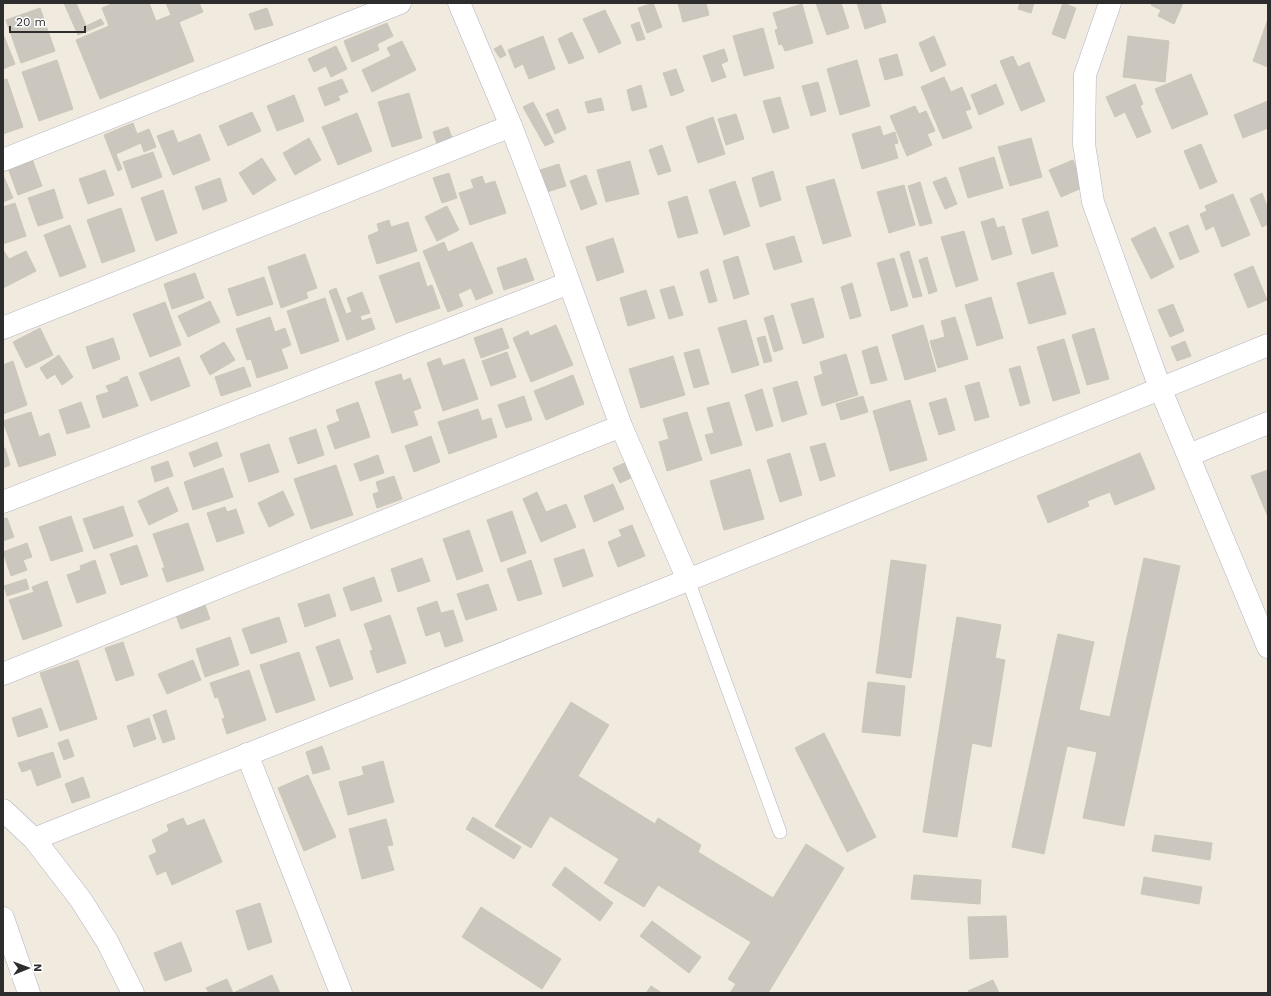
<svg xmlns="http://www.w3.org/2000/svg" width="1271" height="996" font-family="'Work Sans',sans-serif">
  <rect width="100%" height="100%" fill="#f0eadf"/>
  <!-- building -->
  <g fill="#cbc7be" stroke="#ccc7b8">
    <polygon points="64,3 76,3 86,26 101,19 104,24 78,35"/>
    <polygon points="114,3 149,3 156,21 171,15 166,3 199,3 203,12 179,22 194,61 100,99 76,40 109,26 102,8"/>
    <polygon points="653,3 662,27 647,33 638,8"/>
    <polygon points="678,3 706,3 709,15 683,22"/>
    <polygon points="816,3 841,3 849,28 827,35"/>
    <polygon points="857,3 880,3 886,22 865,29"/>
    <polygon points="1020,3 1034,3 1031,13 1018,9"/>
    <polygon points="1063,3 1076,8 1065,39 1052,34"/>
    <polygon points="1152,3 1183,3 1174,24 1158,16 1161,10 1151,5"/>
    <polygon points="802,4 813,43 785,51 782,44 779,45 775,30 778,29 773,13"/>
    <polygon points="40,8 55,51 21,63 6,20"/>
    <polygon points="267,8 273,25 255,30 249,14"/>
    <polygon points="605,10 621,43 599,53 583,19"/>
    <polygon points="1268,19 1268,67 1253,61"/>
    <polygon points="639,22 645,39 637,41 631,25"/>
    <polygon points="387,23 393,36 377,44 379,50 352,62 344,41"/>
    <polygon points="763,28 774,68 744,76 733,36"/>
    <polygon points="572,32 584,58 569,64 558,39"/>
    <polygon points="3,34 15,64 3,69"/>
    <polygon points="543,36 555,69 529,79 523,64 515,68 508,50"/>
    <polygon points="934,36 946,65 931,72 919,43"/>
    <polygon points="1128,36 1169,41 1165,82 1123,77"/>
    <polygon points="402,41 416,70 372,92 362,70 391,56 387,48"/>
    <polygon points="501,45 506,55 500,58 494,49"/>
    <polygon points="336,46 347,69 331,77 326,66 314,72 308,59"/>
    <polygon points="724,49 728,61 721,64 726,77 712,82 703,56"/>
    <polygon points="897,54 903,75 885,80 879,59"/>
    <polygon points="1013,56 1018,67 1029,62 1045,101 1021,111 1000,61"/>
    <polygon points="57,60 73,109 39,121 22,72"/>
    <polygon points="857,60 870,106 840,115 827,69"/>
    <polygon points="676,69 684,91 671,96 663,73"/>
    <polygon points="1191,74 1208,114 1172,129 1155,89"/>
    <polygon points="944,77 951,92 962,87 971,109 965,111 972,128 943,139 921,87"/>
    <polygon points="7,79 23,127 3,134 3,80"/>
    <polygon points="342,79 348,92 338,96 340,100 325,106 318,88"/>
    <polygon points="818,82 826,111 811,116 802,86"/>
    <polygon points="996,84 1004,104 979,115 971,95"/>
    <polygon points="1135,84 1143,104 1140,106 1151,132 1137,138 1125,112 1115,117 1106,97"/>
    <polygon points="641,85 647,107 632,111 627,90"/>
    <polygon points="409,93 422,138 392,147 378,102"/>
    <polygon points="294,95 304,121 277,131 267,106"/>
    <polygon points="780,97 789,128 773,133 763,101"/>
    <polygon points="601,98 604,110 588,113 585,102"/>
    <polygon points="1268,101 1268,128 1243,138 1234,115"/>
    <polygon points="533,102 554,142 545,146 523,107"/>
    <polygon points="915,106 919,114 926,111 935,131 927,134 932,145 907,156 890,116"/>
    <polygon points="558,109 566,129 555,134 546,114"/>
    <polygon points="252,112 261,131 228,146 219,126"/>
    <polygon points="357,113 372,151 338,165 322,127"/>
    <polygon points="736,114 744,139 726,145 718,119"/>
    <polygon points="713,117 725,154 698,163 686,127"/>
    <polygon points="133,123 137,134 149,129 156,147 144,152 141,143 116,154 122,169 118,171 104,135"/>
    <polygon points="880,126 883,136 895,132 898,143 894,144 898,158 862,169 852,134"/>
    <polygon points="448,127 452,138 437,144 433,132"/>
    <polygon points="173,130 178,143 200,134 210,160 173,175 157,136"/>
    <polygon points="309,138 321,160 295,175 283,153"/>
    <polygon points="1031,138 1042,177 1010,186 998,147"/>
    <polygon points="1201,144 1217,182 1200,189 1184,151"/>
    <polygon points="662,145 671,171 658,175 649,150"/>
    <polygon points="153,152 162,177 132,188 123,162"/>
    <polygon points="994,157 1003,188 968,198 959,168"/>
    <polygon points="262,158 276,180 253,195 239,173"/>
    <polygon points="32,159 42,186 18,195 8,168"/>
    <polygon points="1073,160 1084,187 1061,197 1049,170"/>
    <polygon points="630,161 639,194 606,202 597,170"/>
    <polygon points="559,164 566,186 547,192 540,170"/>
    <polygon points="105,170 114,195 88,204 79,179"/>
    <polygon points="773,171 781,200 760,207 752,178"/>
    <polygon points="449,173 457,198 442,203 433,178"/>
    <polygon points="3,175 13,198 3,202"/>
    <polygon points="586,175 597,204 581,210 570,181"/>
    <polygon points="482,176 485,184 495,181 506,213 470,225 459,193 474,188 471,180"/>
    <polygon points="946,177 957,204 945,209 933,182"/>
    <polygon points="220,178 227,201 203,210 195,187"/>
    <polygon points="834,179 851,236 823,244 806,187"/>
    <polygon points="735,181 750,226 724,235 709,190"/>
    <polygon points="920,182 932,223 920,226 908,186"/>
    <polygon points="904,185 915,225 889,233 877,192"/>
    <polygon points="54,189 63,218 38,226 28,198"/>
    <polygon points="163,190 177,233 156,241 141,198"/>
    <polygon points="1262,193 1268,209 1268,224 1262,227 1250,199"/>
    <polygon points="1233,194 1250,235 1222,247 1214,226 1206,230 1200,214 1207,211 1205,206"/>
    <polygon points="687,196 698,233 678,238 668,202"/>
    <polygon points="15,203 26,236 3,244 3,207"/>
    <polygon points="447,206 459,230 437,241 425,217"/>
    <polygon points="121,208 135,251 102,263 87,220"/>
    <polygon points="1048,211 1058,246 1032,254 1022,219"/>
    <polygon points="994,218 997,228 1004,226 1012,254 992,260 981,222"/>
    <polygon points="389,220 391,227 408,222 417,251 377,264 368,236 379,231 377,224"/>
    <polygon points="70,225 86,267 60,277 44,235"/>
    <polygon points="1188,225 1199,252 1180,260 1169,233"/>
    <polygon points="1155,227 1174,267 1151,279 1131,239"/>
    <polygon points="964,231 978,280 956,287 941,237"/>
    <polygon points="794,236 802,262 774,270 766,244"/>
    <polygon points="613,238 624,272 597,281 586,247"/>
    <polygon points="444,242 448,252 472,242 493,293 476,300 471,288 458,294 463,306 448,312 423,251"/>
    <polygon points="3,250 9,259 26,251 36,271 3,288"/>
    <polygon points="909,251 922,296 913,298 900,254"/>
    <polygon points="305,254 317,288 306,292 308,298 281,308 268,267"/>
    <polygon points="738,256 749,294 734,299 723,261"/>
    <polygon points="927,257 937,291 929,294 919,260"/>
    <polygon points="526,258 534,280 504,290 497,268"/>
    <polygon points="894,258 908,306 891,311 877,263"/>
    <polygon points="419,262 427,287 432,285 440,308 396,323 379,276"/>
    <polygon points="1253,266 1267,300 1248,308 1234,274"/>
    <polygon points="708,269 717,301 709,303 700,272"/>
    <polygon points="1053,272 1066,314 1029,324 1017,283"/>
    <polygon points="195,273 204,298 172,309 164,284"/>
    <polygon points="264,277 273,304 237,316 228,289"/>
    <polygon points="852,283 861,316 850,319 841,287"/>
    <polygon points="674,286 683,315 669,319 660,290"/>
    <polygon points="336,288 346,314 352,312 347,298 362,292 370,313 360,316 362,321 371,318 375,329 347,340 329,291"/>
    <polygon points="646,290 655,318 628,326 620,298"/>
    <polygon points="991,297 1003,338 977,346 965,305"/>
    <polygon points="325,298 339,341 301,354 287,311"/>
    <polygon points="813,298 824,337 803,344 791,304"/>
    <polygon points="210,301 220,322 188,337 178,316"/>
    <polygon points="165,302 181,345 150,357 133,314"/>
    <polygon points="1173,304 1184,331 1170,337 1158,310"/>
    <polygon points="773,315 783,349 774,352 764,318"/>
    <polygon points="270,317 275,332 285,328 291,345 281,349 288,368 257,378 251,359 247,360 236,329"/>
    <polygon points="955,317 968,359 938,368 930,341 945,337 941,321"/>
    <polygon points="746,320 759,365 732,373 718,328"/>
    <polygon points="556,325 573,365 531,382 513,338 528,331 530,336"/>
    <polygon points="923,325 936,371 905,380 892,335"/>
    <polygon points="40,328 53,355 26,368 13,342"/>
    <polygon points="502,328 509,348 481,358 474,338"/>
    <polygon points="1094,328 1109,379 1087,385 1072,335"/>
    <polygon points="765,336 772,361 764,363 757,338"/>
    <polygon points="113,338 120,359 93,369 86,347"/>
    <polygon points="1064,339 1080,393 1053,401 1037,347"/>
    <polygon points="1185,341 1191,356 1177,361 1171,347"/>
    <polygon points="224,342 235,360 210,375 200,356"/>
    <polygon points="877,346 887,380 871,384 862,351"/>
    <polygon points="699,349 709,384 694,388 684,353"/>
    <polygon points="507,352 516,377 491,386 482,361"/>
    <polygon points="846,354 858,395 822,406 814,377 823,374 820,362"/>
    <polygon points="59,355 73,377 62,385 55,374 47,379 40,368"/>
    <polygon points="673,356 685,395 641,408 629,369"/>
    <polygon points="179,357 190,386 151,401 139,373"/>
    <polygon points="440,358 443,366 464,359 478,399 443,411 427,363"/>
    <polygon points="13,361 27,405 3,414 3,365"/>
    <polygon points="1020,366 1030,403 1020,406 1009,369"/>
    <polygon points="244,367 251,386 221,396 215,377"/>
    <polygon points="401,374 403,381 410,378 421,408 413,411 418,425 392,433 375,382"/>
    <polygon points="573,375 584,404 546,420 534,391"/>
    <polygon points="127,376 138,406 103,418 96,396 109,392 106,386 120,381 120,379"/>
    <polygon points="797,381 807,414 782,422 773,388"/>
    <polygon points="979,382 989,417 975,421 965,386"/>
    <polygon points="762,389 773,426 756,431 745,395"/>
    <polygon points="524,396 532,420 506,428 498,405"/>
    <polygon points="863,396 868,412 841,420 836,404"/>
    <polygon points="946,398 955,430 939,435 929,403"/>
    <polygon points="910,400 927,460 890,471 873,411"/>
    <polygon points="81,402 90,427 67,434 59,410"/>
    <polygon points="358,402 370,437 335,449 327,426 340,421 336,410"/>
    <polygon points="729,402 742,445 711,454 705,435 714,433 707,408"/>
    <polygon points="478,409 482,421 491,418 497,437 449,454 438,422"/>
    <polygon points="31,412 39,437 49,433 56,455 19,467 3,421"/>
    <polygon points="687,412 702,460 667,471 659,442 669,439 663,419"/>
    <polygon points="316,429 324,455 298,464 289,438"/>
    <polygon points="431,436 440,462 414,472 405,446"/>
    <polygon points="217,442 222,456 194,467 189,453"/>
    <polygon points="825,443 835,476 820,481 810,447"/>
    <polygon points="269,444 279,472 249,482 240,454"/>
    <polygon points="3,448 5,448 10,465 3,468"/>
    <polygon points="790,453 802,495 780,502 767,460"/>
    <polygon points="1140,453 1155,489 1115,505 1110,492 1087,501 1089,506 1048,523 1037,496"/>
    <polygon points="378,455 384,473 360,481 354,464"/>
    <polygon points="168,461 173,476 155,482 151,467"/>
    <polygon points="627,462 633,477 620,483 613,468"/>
    <polygon points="336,465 353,515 311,529 294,479"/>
    <polygon points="223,468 233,497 193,510 184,482"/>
    <polygon points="750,469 764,519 724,530 710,481"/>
    <polygon points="1268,470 1268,517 1251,476"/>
    <polygon points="394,476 402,499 377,508 373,494 379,492 376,482"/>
    <polygon points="613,484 624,509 594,522 584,496"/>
    <polygon points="168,487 178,511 149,525 138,501"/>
    <polygon points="283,491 294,515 269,527 258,503"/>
    <polygon points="537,492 546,512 566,504 576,527 541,542 523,499"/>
    <polygon points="123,506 133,536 94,549 83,519"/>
    <polygon points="225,507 227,512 236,509 244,533 217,542 207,513"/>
    <polygon points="512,511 526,553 501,562 487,520"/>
    <polygon points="71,516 83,551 51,561 39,527"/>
    <polygon points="7,518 14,537 3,541 3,519"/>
    <polygon points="188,523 204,570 167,582 162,568 165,568 153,534"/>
    <polygon points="632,525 645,556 618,567 608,542 622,536 619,530"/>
    <polygon points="469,530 483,571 457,580 443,539"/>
    <polygon points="27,543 32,557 23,560 27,570 11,576 3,552"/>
    <polygon points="137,545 148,576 121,585 110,554"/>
    <polygon points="584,549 593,576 563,587 554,559"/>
    <polygon points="422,558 430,581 398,592 391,569"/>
    <polygon points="1144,558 1180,566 1124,826 1083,818 1097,752 1067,746 1044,854 1012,847 1058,634 1094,642 1079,710 1110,717"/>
    <polygon points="95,560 106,593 77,603 67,575 81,570 80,566"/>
    <polygon points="531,560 542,594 518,601 507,569"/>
    <polygon points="891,560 926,565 911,678 876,673"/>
    <polygon points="374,577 382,601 351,611 343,588"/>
    <polygon points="26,579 29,589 7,596 4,586"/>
    <polygon points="47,581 62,626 23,640 9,600 34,592 32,587"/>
    <polygon points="488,584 497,610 466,620 457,594"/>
    <polygon points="329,594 336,616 305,627 298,604"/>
    <polygon points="437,601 441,613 453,610 463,641 445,647 440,631 426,636 417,608"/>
    <polygon points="205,605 210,619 181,629 176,615"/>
    <polygon points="390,615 406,663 377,673 370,651 373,650 364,624"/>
    <polygon points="279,617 287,642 251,654 242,629"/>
    <polygon points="957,617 1001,625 995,658 1005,660 991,747 972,743 957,837 923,832"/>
    <polygon points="230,637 239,665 205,677 196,649"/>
    <polygon points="339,639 353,679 330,687 316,647"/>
    <polygon points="123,642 134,675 116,681 105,648"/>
    <polygon points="299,652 315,700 276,713 260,665"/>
    <polygon points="78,660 97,719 60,731 40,673"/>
    <polygon points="193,660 201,680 167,694 158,674"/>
    <polygon points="249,670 266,720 227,734 222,719 225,718 218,697 215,698 210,683"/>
    <polygon points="868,682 905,686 900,736 862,732"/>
    <polygon points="571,702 609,725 578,776 655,824 658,818 701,845 698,852 773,898 806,844 844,868 768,993 730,993 736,984 728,979 751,942 658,885 644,907 604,883 619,859 550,816 531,848 495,826"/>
    <polygon points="41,708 48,727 18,737 12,718"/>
    <polygon points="166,710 175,739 163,743 153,715"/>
    <polygon points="149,718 156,739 134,747 127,726"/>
    <polygon points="824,733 876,837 847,852 795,748"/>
    <polygon points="68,739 74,756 64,760 58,743"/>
    <polygon points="322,746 330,769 313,774 306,752"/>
    <polygon points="53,752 61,777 37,786 31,769 22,772 18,763"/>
    <polygon points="383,761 394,802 348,815 339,782 364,775 362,767"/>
    <polygon points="308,775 336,837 304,851 278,788"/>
    <polygon points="83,777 90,797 72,803 65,784"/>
    <polygon points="473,817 521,847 514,859 466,829"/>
    <polygon points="183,818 187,826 204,819 222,862 172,885 166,871 157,875 149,856 157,852 152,840 169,831 167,825"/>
    <polygon points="386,819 393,845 387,846 394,870 362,879 349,829"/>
    <polygon points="1155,835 1212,843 1210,860 1152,851"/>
    <polygon points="565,867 613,903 600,921 552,885"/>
    <polygon points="914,875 981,880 980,904 911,899"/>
    <polygon points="1144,877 1202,887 1199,904 1141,894"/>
    <polygon points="260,903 272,942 248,950 236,911"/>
    <polygon points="481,907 561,959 542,989 462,937"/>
    <polygon points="1006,916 1008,957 970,959 968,917"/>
    <polygon points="652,921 701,957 689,973 640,936"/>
    <polygon points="181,942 192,971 165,981 154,953"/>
    <polygon points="272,975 280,993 209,993 206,988 227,979 233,993"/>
    <polygon points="993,980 999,993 969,993 968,991"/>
    <polygon points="651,986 662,993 646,993"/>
  </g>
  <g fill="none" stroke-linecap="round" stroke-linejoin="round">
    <!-- service casing -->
    <g stroke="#b3b3c2" stroke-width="14">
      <polyline id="service" points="688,580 780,832"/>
    </g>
    <!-- minor casing -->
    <g stroke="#b3b3c2" stroke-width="23">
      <g id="minor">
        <polyline points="459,3 511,126 540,202 621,426 688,580"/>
        <polyline points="1110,3 1085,75 1084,144 1093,202 1160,388 1268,647"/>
        <polyline points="3,160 400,3"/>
        <polyline points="3,328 511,126"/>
        <polyline points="1189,455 1268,423"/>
        <polyline points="3,502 569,283"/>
        <polyline points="3,674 621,426"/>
        <polyline points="247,754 341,993"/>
        <polyline points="3,810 34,839 81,900 107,941 133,993"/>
        <polyline points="34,839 688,580 1268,345"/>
        <polyline points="3,918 29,993"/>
      </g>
    </g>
    <!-- service -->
    <use href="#service" stroke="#fff" stroke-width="13"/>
    <!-- minor -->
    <use href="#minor" stroke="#fff" stroke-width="22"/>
  </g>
  <!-- border -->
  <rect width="1271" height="996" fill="none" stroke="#2d2d2d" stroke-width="8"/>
  <!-- north arrow -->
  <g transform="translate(28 968) rotate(89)" stroke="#ffffff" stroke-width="3" paint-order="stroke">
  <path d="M0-3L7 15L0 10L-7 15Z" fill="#2d2d2d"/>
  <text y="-6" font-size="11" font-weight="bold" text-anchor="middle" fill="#2d2d2d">N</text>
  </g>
  <!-- scale -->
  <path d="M10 26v6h75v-6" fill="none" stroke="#2d2d2d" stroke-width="2"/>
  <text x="16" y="26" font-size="12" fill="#2d2d2d" stroke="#ffffff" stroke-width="3" paint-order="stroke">20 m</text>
</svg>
